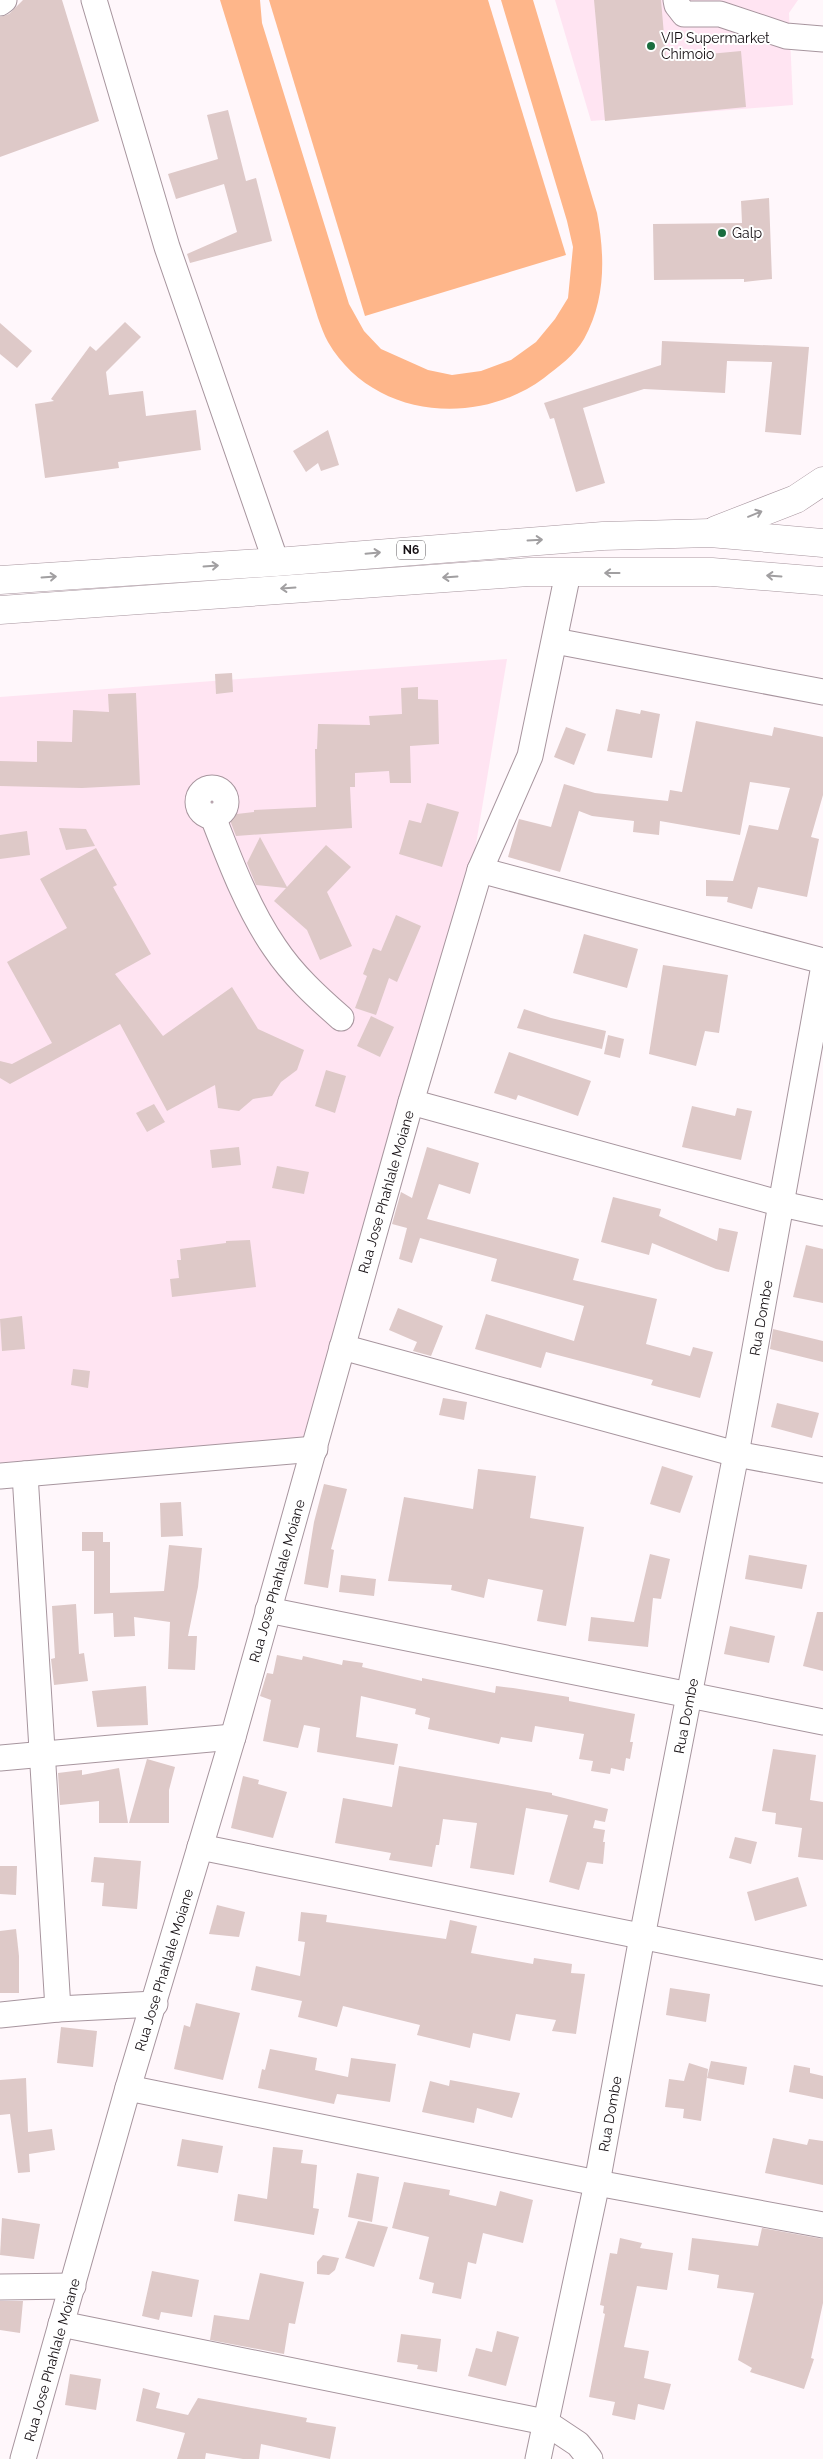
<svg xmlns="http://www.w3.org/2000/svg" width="823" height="2459" font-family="Raleway,sans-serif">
  <rect width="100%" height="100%" fill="#fff7fb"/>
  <!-- built -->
  <g fill="#ffe4f2">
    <polygon points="555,0 798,0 789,13 793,105 591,121"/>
    <polygon points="507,659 473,862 310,1446 0,1478 0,697"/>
  </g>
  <!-- green -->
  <g fill="#feb68a">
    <path d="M220,0h40l2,23 87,281 15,27 17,18 47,21 24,5 29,-4 30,-11 25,-18 19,-23 13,-21 5,-51 -6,-26 -66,-221h32l64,213c8,43 9,86 -13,126 -9,16 -26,28 -40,39 -67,50 -172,40 -216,-36 -4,-7 -7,-16 -10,-24z"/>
    <polygon points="269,0 488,0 566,255 365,316"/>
  </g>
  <!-- building -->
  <g fill="#dec9c8">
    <polygon points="23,0 62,0 99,121 0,157 0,17 9,14"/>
    <polygon points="594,0 661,0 666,58 741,51 746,107 605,121"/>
    <polygon points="228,110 246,181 256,178 272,241 190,263 187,254 237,232 224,184 176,199 168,174 218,159 207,115"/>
    <polygon points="769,198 772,279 744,282 744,279 654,280 653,224 742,223 741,201"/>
    <polygon points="125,322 141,337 106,372 109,395 143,391 146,416 196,410 201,450 118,462 119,468 45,478 35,404 54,401 51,399 90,346 96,351"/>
    <polygon points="0,323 32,351 17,368 0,354"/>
    <polygon points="662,341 809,347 801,435 765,432 772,362 727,361 725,393 644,389 583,408 605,483 576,492 554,418 550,419 544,403 661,365"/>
    <polygon points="328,430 339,465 321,471 318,463 306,472 293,451"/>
    <polygon points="232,673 233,692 216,694 215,674"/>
    <polygon points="418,687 418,699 438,700 439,744 410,746 411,783 390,783 389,771 355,773 355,787 350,787 352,828 236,836 228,815 254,812 254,810 316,807 315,749 317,749 318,724 370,725 369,716 402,714 401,688"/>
    <polygon points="136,693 140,785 82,788 0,786 0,761 37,762 37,741 72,742 73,710 109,712 108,694"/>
    <polygon points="616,709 640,714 641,710 660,714 652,758 607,751"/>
    <polygon points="696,721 772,736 774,727 823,737 823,795 811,837 819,839 807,897 758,887 752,909 727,902 728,897 706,896 706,880 733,881 749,825 778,830 790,788 750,782 740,835 660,821 659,835 633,832 634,821 592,816 579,811 560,872 508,857 519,819 551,827 564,784 595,793 668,801 670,790 682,792"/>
    <polygon points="566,727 586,734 574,765 554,757"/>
    <polygon points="427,803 459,812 442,867 399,854 409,820 421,823"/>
    <polygon points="59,828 86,829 95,846 66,850"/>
    <polygon points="27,831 30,855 0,859 0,835"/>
    <polygon points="260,837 287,887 326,845 351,867 327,892 352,946 320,960 307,930 274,901 286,888 256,885 247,863"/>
    <polygon points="96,848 117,885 113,887 151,954 115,974 163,1036 232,987 258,1029 304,1050 297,1070 281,1082 272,1096 253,1099 239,1111 218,1108 215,1085 167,1111 120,1024 10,1084 0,1078 0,1061 12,1064 52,1043 7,962 67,928 40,879"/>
    <polygon points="396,915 421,926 397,982 389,978 376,1015 355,1008 367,976 363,974 373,948 381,951"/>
    <polygon points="584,934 638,949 627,988 573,973"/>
    <polygon points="663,965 728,975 719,1033 705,1031 696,1066 649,1054"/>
    <polygon points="524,1009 551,1018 606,1031 602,1049 517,1028"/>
    <polygon points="371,1016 394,1027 380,1057 357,1046"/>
    <polygon points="608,1035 624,1039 620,1058 604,1054"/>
    <polygon points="509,1052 591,1081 578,1116 518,1095 516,1100 494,1093"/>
    <polygon points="326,1070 346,1076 335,1113 315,1106"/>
    <polygon points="154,1104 165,1122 147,1132 136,1113"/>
    <polygon points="692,1106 735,1116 737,1108 752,1111 741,1160 682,1147"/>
    <polygon points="239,1147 241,1165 212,1168 210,1150"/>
    <polygon points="427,1147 479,1163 470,1194 439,1184 427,1219 579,1259 573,1280 657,1299 646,1344 690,1356 693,1347 713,1352 700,1398 651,1385 653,1380 546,1352 541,1368 475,1349 486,1314 574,1341 584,1306 491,1281 497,1259 420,1238 412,1263 399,1259 407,1228 392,1224 401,1192 412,1198"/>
    <polygon points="277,1166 309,1172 304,1194 272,1188"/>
    <polygon points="613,1197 661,1209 659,1216 717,1241 719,1228 738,1232 729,1272 716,1269 652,1243 649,1255 601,1242"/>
    <polygon points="250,1240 256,1287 172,1297 170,1279 179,1278 177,1260 181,1260 180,1249 226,1243 226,1241"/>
    <polygon points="806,1245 823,1249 823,1303 793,1297"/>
    <polygon points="398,1308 443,1326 431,1356 413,1351 417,1342 389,1330"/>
    <polygon points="22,1316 25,1349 2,1351 0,1319"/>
    <polygon points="773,1329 823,1341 823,1362 770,1349"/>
    <polygon points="73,1369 90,1371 88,1388 71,1385"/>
    <polygon points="443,1398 467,1402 464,1420 439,1415"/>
    <polygon points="777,1403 819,1413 812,1438 771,1427"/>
    <polygon points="662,1466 693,1476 680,1513 650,1504"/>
    <polygon points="478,1469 536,1476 530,1518 584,1527 566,1626 537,1621 543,1590 488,1579 484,1598 451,1590 452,1585 388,1581 404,1497 473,1509"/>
    <polygon points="324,1484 347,1489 331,1549 334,1550 328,1588 304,1584 314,1522"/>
    <polygon points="181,1502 183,1536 161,1537 160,1503"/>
    <polygon points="82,1532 103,1532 103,1542 110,1542 110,1593 164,1591 169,1545 202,1548 198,1587 188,1636 197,1636 195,1670 168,1669 170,1622 134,1617 135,1636 114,1637 113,1613 94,1614 94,1551 82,1551"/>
    <polygon points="650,1554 670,1559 661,1599 653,1598 648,1647 588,1641 591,1617 634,1622"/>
    <polygon points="749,1555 807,1565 802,1589 745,1579"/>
    <polygon points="341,1575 376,1579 374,1596 339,1592"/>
    <polygon points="76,1604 79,1654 84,1653 88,1681 54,1685 51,1659 55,1658 52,1606"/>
    <polygon points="817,1612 823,1612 823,1671 803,1666"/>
    <polygon points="730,1626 775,1636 769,1663 724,1654"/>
    <polygon points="277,1655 302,1660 303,1656 342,1665 343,1660 363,1663 362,1667 422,1681 422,1678 495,1693 496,1686 513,1688 569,1697 569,1701 635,1714 630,1742 633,1742 630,1759 626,1758 624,1771 611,1768 610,1774 591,1771 593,1761 579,1759 584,1734 535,1726 532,1742 501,1737 499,1744 428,1729 430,1718 415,1714 416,1709 361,1696 356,1737 398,1744 394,1765 317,1752 320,1728 304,1725 298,1748 263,1741 271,1700 260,1696 267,1673 273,1674"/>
    <polygon points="146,1686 148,1725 97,1727 92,1691"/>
    <polygon points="773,1749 816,1755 810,1800 823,1802 823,1860 798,1857 802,1828 775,1824 776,1813 762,1811"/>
    <polygon points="147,1759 175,1767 169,1790 169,1823 129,1823"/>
    <polygon points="399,1766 552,1793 552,1795 608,1809 605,1822 595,1820 593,1828 605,1830 603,1842 605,1842 603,1864 587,1862 579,1890 549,1882 568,1815 526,1808 514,1875 470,1868 477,1823 443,1819 439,1845 436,1845 432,1867 389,1860 391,1853 335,1843 343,1798 392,1807"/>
    <polygon points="119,1768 128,1823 99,1823 99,1801 60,1805 58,1773 82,1770 82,1775"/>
    <polygon points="243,1776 259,1780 258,1784 287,1792 273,1838 231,1828"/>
    <polygon points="735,1837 757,1842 751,1864 729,1858"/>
    <polygon points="94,1857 141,1861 137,1909 102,1906 104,1883 91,1882"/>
    <polygon points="0,1866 17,1866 16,1895 0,1894"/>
    <polygon points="798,1877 807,1906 755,1921 747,1892"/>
    <polygon points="217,1905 245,1912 239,1937 209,1934"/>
    <polygon points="301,1912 327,1915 326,1922 446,1939 450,1920 477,1926 471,1953 533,1964 534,1958 572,1964 571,1973 585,1974 576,2034 552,2031 556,2020 516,2014 510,2041 473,2033 470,2048 417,2035 420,2025 343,2006 337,2027 298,2017 302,2001 251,1990 256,1966 300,1976 305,1942 298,1941"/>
    <polygon points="16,1929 19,1956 19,1993 0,1993 0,1931"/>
    <polygon points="670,1988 710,1994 706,2022 666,2015"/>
    <polygon points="196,2003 240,2013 223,2080 174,2069 184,2025 190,2027"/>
    <polygon points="61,2027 97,2031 93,2067 57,2063"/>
    <polygon points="270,2049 317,2058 315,2070 348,2077 351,2058 396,2064 390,2102 337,2094 334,2104 258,2088 262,2069 265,2070"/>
    <polygon points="711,2061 747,2067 744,2085 707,2078"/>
    <polygon points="689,2063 708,2069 701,2121 683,2118 684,2109 665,2107 669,2079 684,2081"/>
    <polygon points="794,2065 810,2068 810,2073 823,2076 823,2099 789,2092"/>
    <polygon points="26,2078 28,2132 52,2129 55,2150 29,2154 30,2172 18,2173 10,2114 0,2115 0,2080"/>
    <polygon points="450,2080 520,2093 512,2118 477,2108 474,2123 422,2112 430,2081 449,2086"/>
    <polygon points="773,2138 807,2145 809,2139 823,2141 823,2185 765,2173"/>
    <polygon points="182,2139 223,2146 218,2173 177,2166"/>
    <polygon points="273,2147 303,2150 301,2163 317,2165 313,2208 319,2209 314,2235 234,2221 238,2194 267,2199"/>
    <polygon points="357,2173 379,2177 372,2222 348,2217"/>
    <polygon points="404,2182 450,2190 449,2195 496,2206 500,2191 533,2200 523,2243 483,2233 476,2264 468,2262 461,2299 432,2293 434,2283 419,2279 429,2237 392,2228"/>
    <polygon points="2,2218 40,2224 34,2259 0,2255"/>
    <polygon points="358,2221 388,2227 374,2267 345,2258"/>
    <polygon points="762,2228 823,2239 823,2303 811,2358 814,2359 804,2389 750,2372 752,2368 738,2360 754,2293 717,2288 719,2275 688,2270 692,2238 758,2246"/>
    <polygon points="620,2238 642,2243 640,2248 673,2253 667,2290 637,2286 624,2347 649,2351 644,2378 671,2384 664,2410 638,2404 635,2420 612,2415 615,2402 589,2397 605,2314 603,2313 604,2306 600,2305 610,2253 617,2254"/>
    <polygon points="323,2255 339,2258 335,2270 329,2275 317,2274 317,2262"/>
    <polygon points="152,2271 199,2280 192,2317 161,2312 159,2320 142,2316"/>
    <polygon points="260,2273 304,2282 295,2324 289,2323 284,2354 210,2340 214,2315 249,2320"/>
    <polygon points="0,2301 23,2301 20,2333 0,2330"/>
    <polygon points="497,2331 519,2337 506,2386 468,2376 476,2348 492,2352"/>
    <polygon points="401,2334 441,2339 437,2372 417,2369 418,2365 397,2362"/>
    <polygon points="70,2374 101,2379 96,2410 65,2405"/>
    <polygon points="143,2388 160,2393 156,2408 188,2415 198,2398 307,2418 306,2422 336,2427 330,2459 261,2444 259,2459 243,2459 206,2453 205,2459 177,2459 185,2433 136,2421"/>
  </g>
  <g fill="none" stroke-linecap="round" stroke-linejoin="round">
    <!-- minor casing -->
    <g stroke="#a7959e" stroke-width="27">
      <g id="minor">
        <polyline points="94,0 167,247 276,562"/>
        <polyline points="676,0 677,5 684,14 720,14 786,36 823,39"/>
        <polyline points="0,3 4,0"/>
        <polyline points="555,641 823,692"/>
        <circle cx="212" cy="802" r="14"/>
        <path d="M213,817c17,44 35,92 62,131 18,27 42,49 66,70"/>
        <polyline points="480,870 823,961"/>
        <polyline points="411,1102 782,1204 823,1213"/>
        <polyline points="342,1347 736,1454 823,1470"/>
        <polyline points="25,1474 58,2009"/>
        <polyline points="0,1476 315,1449"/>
        <polyline points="268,1610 823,1722"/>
        <polyline points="0,1758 233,1737"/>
        <polyline points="200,1847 823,1973"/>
        <polyline points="0,2015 58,2009 155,2004"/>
        <polyline points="128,2088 597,2183 823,2225"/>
        <polyline points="0,2287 73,2286"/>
        <polyline points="61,2324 545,2422 578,2444 590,2459"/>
        <polyline points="23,2459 128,2088 233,1737 411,1102 480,870 530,756 568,573"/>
        <polyline points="538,2459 597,2183 642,1937 736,1454 823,971"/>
      </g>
    </g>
    <!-- highway casing -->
    <g stroke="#a7959e" stroke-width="29">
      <g id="highway">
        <polyline points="716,530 796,499 823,481"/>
        <polyline points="0,580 276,562 603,536 710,533 823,543"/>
        <polyline points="0,610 529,572 712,572 823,581"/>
      </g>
    </g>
    <!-- minor -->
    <use href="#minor" stroke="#fff" stroke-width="25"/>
    <!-- highway -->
    <use href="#highway" stroke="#fff" stroke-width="28"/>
  </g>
  <!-- one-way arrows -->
  <defs><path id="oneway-shaft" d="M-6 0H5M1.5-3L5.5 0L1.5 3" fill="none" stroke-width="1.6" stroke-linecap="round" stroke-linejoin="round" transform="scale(1.25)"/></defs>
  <g stroke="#a19fa1">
    <use href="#oneway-shaft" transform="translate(755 514) rotate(-22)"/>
    <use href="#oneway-shaft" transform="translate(535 540) rotate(-3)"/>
    <use href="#oneway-shaft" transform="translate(373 553) rotate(-5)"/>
    <use href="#oneway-shaft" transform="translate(211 566) rotate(-4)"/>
    <use href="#oneway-shaft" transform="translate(612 573) rotate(180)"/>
    <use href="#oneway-shaft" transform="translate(774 576) rotate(-176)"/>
    <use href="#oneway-shaft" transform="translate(49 577) rotate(-4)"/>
    <use href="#oneway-shaft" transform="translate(450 577) rotate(176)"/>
    <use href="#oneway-shaft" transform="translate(288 588) rotate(176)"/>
  </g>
  <!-- markers -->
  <g fill="#1a6d3e" stroke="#fff" stroke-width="2">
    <circle cx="651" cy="46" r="5"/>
    <circle cx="722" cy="233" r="5"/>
  </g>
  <g text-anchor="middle" stroke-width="4" stroke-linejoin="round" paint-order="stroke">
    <!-- shield labels -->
    <rect fill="#fff" stroke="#5b575a" stroke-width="1" x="397" y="540.5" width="28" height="19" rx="4"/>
    <g font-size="12" font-weight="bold" fill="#150f13">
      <text x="411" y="554">N6</text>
    </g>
    <!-- poi labels -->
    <g font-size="14" fill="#150f13" stroke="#fff" text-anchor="start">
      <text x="661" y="43">VIP Supermarket<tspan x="661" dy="16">Chimoio</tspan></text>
      <text x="732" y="238">Galp</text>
    </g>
    <!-- street labels -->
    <g font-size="14" fill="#150f13" stroke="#fff">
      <text transform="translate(386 1192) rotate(-74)" y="5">Rua Jose Phahlale Moiane</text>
      <text transform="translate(761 1318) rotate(-80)" y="5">Rua Dombe</text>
      <text transform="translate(277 1581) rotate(-74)" y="5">Rua Jose Phahlale Moiane</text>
      <text transform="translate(686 1716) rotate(-79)" y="5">Rua Dombe</text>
      <text transform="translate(164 1970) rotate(-73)" y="5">Rua Jose Phahlale Moiane</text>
      <text transform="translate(610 2114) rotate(-80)" y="5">Rua Dombe</text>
      <text transform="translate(52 2360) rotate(-74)" y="5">Rua Jose Phahlale Moiane</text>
    </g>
  </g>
</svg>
